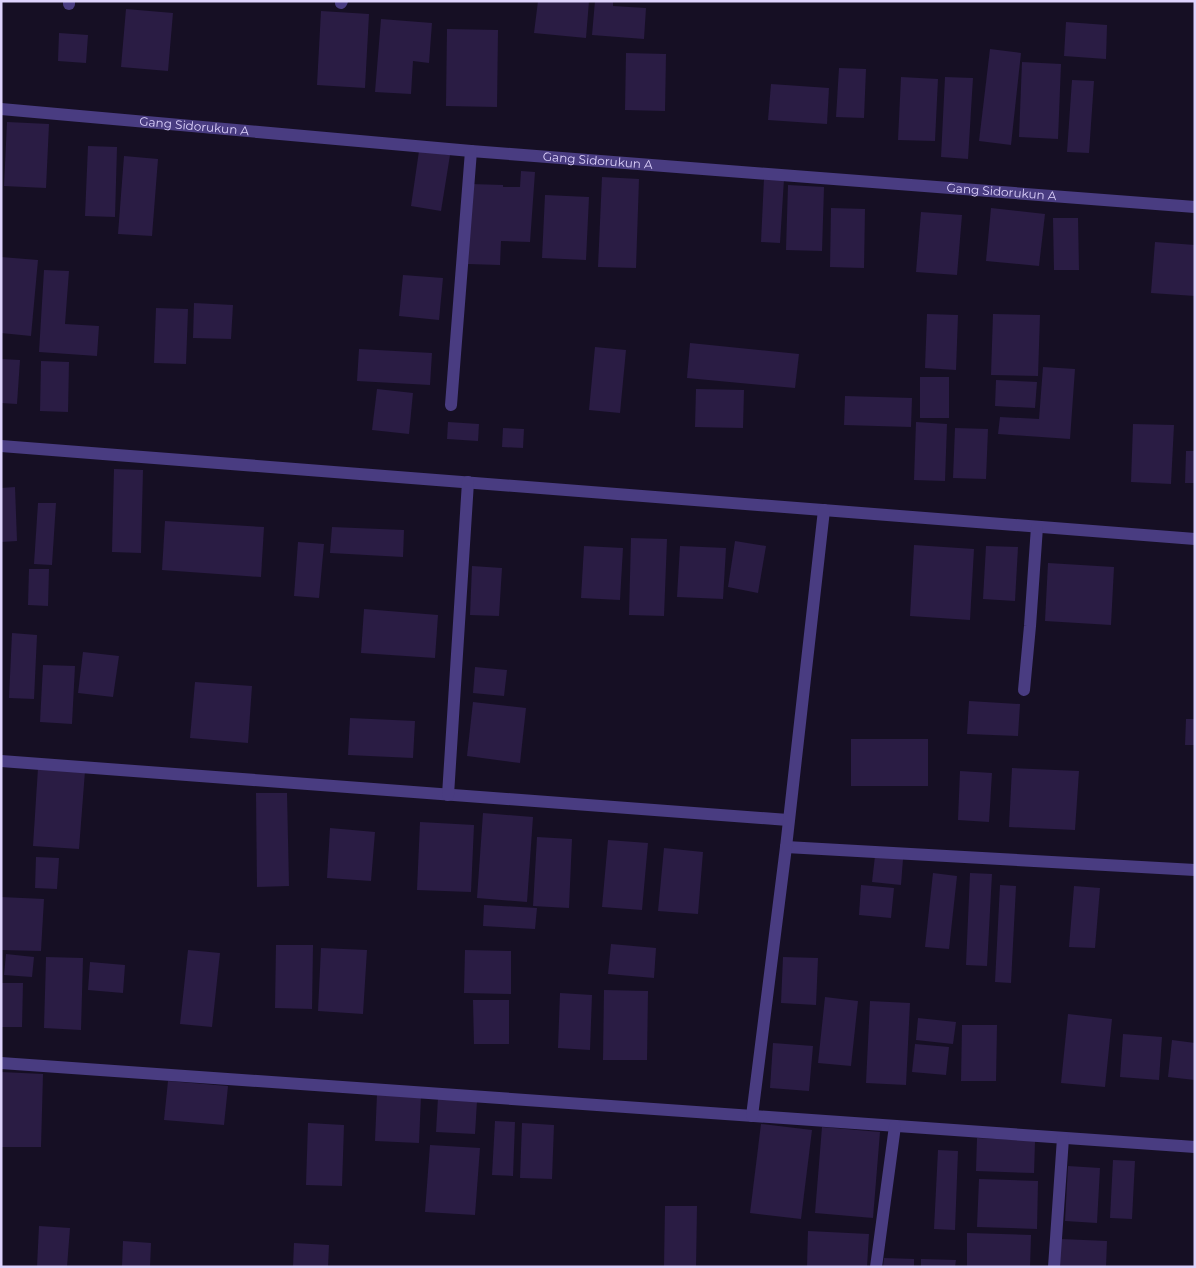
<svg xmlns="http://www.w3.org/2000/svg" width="1196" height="1268" font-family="Montserrat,sans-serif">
  <rect width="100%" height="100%" fill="#160f24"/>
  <!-- building -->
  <g fill="#2a1c44">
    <polygon points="538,1 589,1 586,38 534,33"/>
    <polygon points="595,1 613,1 613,6 646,8 644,39 592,35"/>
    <polygon points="126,9 173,13 168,71 121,67"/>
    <polygon points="321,11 369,14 365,88 317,85"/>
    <polygon points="381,19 432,23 429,63 413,61 411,94 375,92"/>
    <polygon points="1066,22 1107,25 1106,59 1064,56"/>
    <polygon points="447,29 498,30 497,107 446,106"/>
    <polygon points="59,33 88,35 86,63 58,61"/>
    <polygon points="990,49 1021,53 1011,145 979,141"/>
    <polygon points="626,53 666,54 665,111 625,110"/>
    <polygon points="1022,62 1061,64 1058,139 1019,137"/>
    <polygon points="839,68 866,69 864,118 836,117"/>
    <polygon points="901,77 938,79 935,141 898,140"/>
    <polygon points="945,77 973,78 968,159 941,157"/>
    <polygon points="1072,80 1094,81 1089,153 1067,152"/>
    <polygon points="771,84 829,88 827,124 768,120"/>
    <polygon points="7,122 49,124 46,188 4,186"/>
    <polygon points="88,146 117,147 115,217 85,216"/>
    <polygon points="419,151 450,155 441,211 411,206"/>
    <polygon points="124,156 158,159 152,236 118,234"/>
    <polygon points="521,171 535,172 530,242 501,241 500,265 468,264 470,184 503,185 503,187 520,187"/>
    <polygon points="602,177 639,179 636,268 598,267"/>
    <polygon points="764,178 784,179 780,243 761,242"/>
    <polygon points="788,185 824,187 822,251 786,250"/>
    <polygon points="545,195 589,197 586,260 542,258"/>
    <polygon points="831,208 865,209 864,268 830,267"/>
    <polygon points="991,208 1045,214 1039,266 986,261"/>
    <polygon points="921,212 962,215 957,275 916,272"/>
    <polygon points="1053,218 1078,218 1079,270 1054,270"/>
    <polygon points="1155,242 1195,245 1195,296 1151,293"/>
    <polygon points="1,257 38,260 31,336 1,333"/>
    <polygon points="44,270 69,271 65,324 99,326 97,356 39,352"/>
    <polygon points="403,275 443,278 439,320 399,316"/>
    <polygon points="194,303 233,305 231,339 193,338"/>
    <polygon points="156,308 188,309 186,364 154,363"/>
    <polygon points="927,314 958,315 956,370 925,368"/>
    <polygon points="993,314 1040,315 1038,376 991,375"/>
    <polygon points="690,343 799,354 795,388 687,378"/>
    <polygon points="595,347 626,350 620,413 589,410"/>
    <polygon points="359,349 432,353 430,385 357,381"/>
    <polygon points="1,359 20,360 17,404 1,403"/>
    <polygon points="41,361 69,362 68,412 40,411"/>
    <polygon points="1043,367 1075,369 1070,439 998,434 1000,417 1039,419"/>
    <rect x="920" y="377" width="29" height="41"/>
    <polygon points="996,380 1037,382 1035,408 995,406"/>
    <polygon points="377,389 413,393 409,434 372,430"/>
    <polygon points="696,389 744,390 743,428 695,427"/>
    <polygon points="845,396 912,398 911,427 844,425"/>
    <polygon points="448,422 479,424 478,441 447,439"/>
    <polygon points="916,422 947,424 945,481 914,480"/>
    <polygon points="1133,424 1174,425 1171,484 1131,482"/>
    <polygon points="503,428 524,429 523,448 502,447"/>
    <polygon points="955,428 988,429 986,479 953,478"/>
    <polygon points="1186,451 1195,451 1195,483 1185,483"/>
    <polygon points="114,469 143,470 141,553 112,552"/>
    <polygon points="15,487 17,541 1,542 1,488"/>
    <polygon points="38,503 56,503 52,565 34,564"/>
    <polygon points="165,521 264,527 261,577 162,570"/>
    <polygon points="332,527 404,530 403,557 330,553"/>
    <polygon points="631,538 667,539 664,616 629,615"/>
    <polygon points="735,541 766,546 758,593 728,587"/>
    <polygon points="298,542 324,544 319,598 294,596"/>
    <polygon points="914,545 974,549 970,620 910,616"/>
    <polygon points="584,546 623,548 620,600 581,598"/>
    <polygon points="680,546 726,548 723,599 677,597"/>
    <polygon points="986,546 1018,547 1015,601 983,599"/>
    <polygon points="1048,563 1114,567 1111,625 1045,621"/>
    <polygon points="472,566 502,568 499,616 470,615"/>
    <polygon points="29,569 49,569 48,606 28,605"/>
    <polygon points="364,609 438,615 435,658 361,653"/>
    <polygon points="12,633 37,635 34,699 9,698"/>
    <polygon points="83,652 119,656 113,697 78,693"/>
    <polygon points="43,665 75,666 72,724 40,722"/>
    <polygon points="475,667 507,670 504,696 473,693"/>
    <polygon points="195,682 252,686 248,743 190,738"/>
    <polygon points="969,701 1020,704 1018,736 967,734"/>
    <polygon points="473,702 526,708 520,763 467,756"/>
    <polygon points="350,718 415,721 413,758 348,755"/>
    <polygon points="1186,719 1195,719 1195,745 1185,745"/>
    <rect x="851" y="739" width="77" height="47"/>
    <polygon points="38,768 85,771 79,849 33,846"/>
    <polygon points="1012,768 1079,771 1075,830 1009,827"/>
    <polygon points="960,771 992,773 989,822 958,820"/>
    <polygon points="256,793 287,793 289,886 257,887"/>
    <polygon points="483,813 533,817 527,902 477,898"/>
    <polygon points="420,822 474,825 471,892 417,890"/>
    <polygon points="330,828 375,832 371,881 327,878"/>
    <polygon points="537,837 572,839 569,908 533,906"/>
    <polygon points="608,840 648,843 642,910 602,907"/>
    <polygon points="664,848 703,852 698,914 658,911"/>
    <polygon points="875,856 903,859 901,885 872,882"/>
    <polygon points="36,857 59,858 57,889 35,888"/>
    <polygon points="933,873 957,876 949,949 925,947"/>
    <polygon points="970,873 992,874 987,966 966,965"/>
    <polygon points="861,885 894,888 891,918 859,915"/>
    <polygon points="1000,885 1016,886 1011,983 995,982"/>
    <polygon points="1074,886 1100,888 1095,948 1069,947"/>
    <polygon points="1,897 44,899 41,951 1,950"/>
    <polygon points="484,905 537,908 535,929 483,926"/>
    <polygon points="611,944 656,948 654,978 608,974"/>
    <polygon points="276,945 313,945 312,1009 275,1008"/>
    <polygon points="321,948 367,950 363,1014 318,1011"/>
    <polygon points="188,950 220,953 212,1027 180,1024"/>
    <polygon points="465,950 511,951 511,994 464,993"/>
    <polygon points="6,954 34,957 32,977 4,975"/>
    <polygon points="46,957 83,958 81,1030 44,1028"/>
    <polygon points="783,957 818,958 816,1005 781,1003"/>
    <polygon points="90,962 125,965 123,993 88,990"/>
    <polygon points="1,983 23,983 22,1027 1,1027"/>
    <polygon points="604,990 648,991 647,1060 603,1060"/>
    <polygon points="560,993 592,995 590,1050 558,1048"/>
    <polygon points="825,997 858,1001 851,1066 818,1063"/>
    <polygon points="473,1000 509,1000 509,1044 474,1044"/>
    <polygon points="870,1001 910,1003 906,1085 866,1083"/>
    <polygon points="1068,1014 1112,1019 1105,1087 1061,1083"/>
    <polygon points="918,1018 956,1022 953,1044 916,1040"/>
    <polygon points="962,1025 997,1025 996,1081 961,1081"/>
    <polygon points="1123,1034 1162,1037 1159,1080 1120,1077"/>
    <polygon points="1172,1040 1195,1043 1195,1080 1168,1077"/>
    <polygon points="773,1043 813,1046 809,1091 770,1088"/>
    <polygon points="915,1044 949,1047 946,1075 912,1072"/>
    <polygon points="1,1072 43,1074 41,1147 1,1147"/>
    <polygon points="168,1081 228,1086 224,1125 164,1120"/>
    <polygon points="377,1094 421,1096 419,1143 375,1141"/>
    <polygon points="438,1098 477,1101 475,1134 436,1132"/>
    <polygon points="495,1121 515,1122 513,1176 492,1175"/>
    <polygon points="308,1123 344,1125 342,1186 306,1185"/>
    <polygon points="522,1123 554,1125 552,1179 520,1178"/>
    <polygon points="761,1124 812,1130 801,1219 750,1213"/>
    <polygon points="822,1127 880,1132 873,1218 815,1213"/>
    <polygon points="977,1138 1035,1141 1034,1173 976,1171"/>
    <polygon points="430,1145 480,1148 475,1215 425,1212"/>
    <polygon points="938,1150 958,1151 955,1230 934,1229"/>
    <polygon points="1113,1160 1135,1161 1132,1219 1110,1218"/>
    <polygon points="1068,1166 1100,1168 1097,1223 1065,1221"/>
    <polygon points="979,1179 1038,1181 1037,1229 977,1227"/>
    <polygon points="665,1206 697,1206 696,1267 664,1267"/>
    <polygon points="39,1226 70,1228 67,1267 37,1267"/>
    <polygon points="808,1231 869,1234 867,1267 807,1267"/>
    <polygon points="967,1233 1031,1235 1030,1267 967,1266"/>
    <polygon points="1061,1239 1107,1241 1106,1267 1059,1267"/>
    <polygon points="123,1241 151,1243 150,1267 122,1267"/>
    <polygon points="294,1243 329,1245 328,1267 293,1267"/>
    <polygon points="884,1258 914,1259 914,1267 883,1267"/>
    <polygon points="921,1259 956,1260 955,1267 921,1267"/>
  </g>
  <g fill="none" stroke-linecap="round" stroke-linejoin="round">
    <!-- street -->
    <g stroke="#493c81" stroke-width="12">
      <polyline points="341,3 342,1"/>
      <polyline points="69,4 69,1"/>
      <path id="s1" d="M1,109l470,42 724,56"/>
      <polyline points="451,405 471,151"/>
      <polyline points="1,446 1195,539"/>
      <polyline points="1024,690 1030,626 1037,527"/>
      <polyline points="1,761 788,820"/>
      <polyline points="448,795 468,482"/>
      <polyline points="786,847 1195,870"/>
      <polyline points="1,1063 1195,1147"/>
      <polyline points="752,1116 786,847 824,510"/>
      <polyline points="876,1267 895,1126"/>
      <polyline points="1054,1267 1063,1138"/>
    </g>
  </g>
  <g text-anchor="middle" stroke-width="4" stroke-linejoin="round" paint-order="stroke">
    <!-- street labels -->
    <g font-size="12" fill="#ded3fd" stroke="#160f24">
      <text dy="4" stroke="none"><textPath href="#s1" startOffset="194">Gang Sidorukun A</textPath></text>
      <text dy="4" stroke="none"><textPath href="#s1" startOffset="599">Gang Sidorukun A</textPath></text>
      <text dy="4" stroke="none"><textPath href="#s1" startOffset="1004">Gang Sidorukun A</textPath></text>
    </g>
  </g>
  <!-- border -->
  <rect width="1196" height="1268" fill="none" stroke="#ded3fd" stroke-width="5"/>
</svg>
